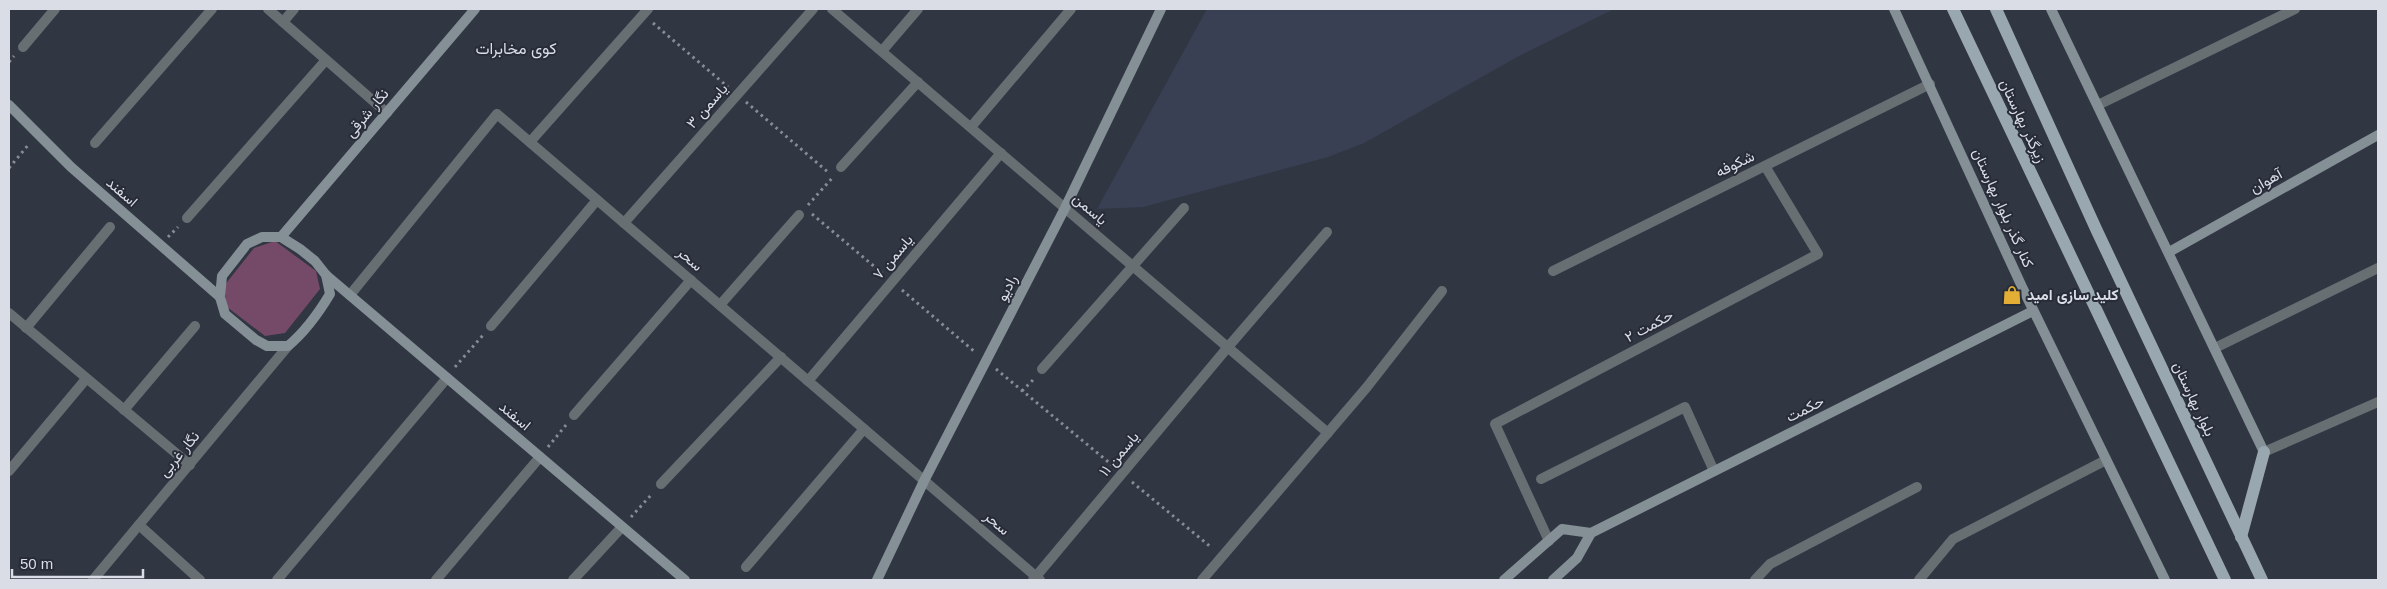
<svg xmlns="http://www.w3.org/2000/svg" width="2387" height="589" font-family="Arial,Vazirmatn,sans-serif">
  <rect width="100%" height="100%" fill="#313643"/>
  <!-- built -->
  <polygon fill="#394053" points="1207,9 1614,9 1519,56 1364,143 1328,157 1143,207 1097,209"/>
  <!-- green -->
  <polygon fill="#754a68" points="275,241 316,271 320,289 285,333 265,336 227,307 224,286 254,248"/>
  <g fill="none" stroke-linecap="round" stroke-linejoin="round">
    <!-- path -->
    <g stroke="#888c97" stroke-width="3" stroke-dasharray="2.5 4" stroke-linecap="butt">
      <polyline points="653,23 728,87"/>
      <polyline points="9,62 14,56"/>
      <polyline points="746,102 829,173"/>
      <polyline points="9,168 29,144"/>
      <polyline points="808,205 834,176"/>
      <polyline points="812,214 882,273"/>
      <polyline points="168,237 178,227"/>
      <polyline points="902,290 975,352"/>
      <polyline points="455,367 484,334"/>
      <polyline points="996,369 1112,465"/>
      <polyline points="1022,391 1034,379"/>
      <polyline points="548,447 566,425"/>
      <polyline points="1132,482 1212,548"/>
      <polyline points="631,517 652,494"/>
    </g>
    <!-- lane -->
    <polyline stroke="#686f73" stroke-width="10" points="2098,105 2295,9"/>
    <!-- street -->
    <g stroke="#686f73" stroke-width="10">
      <polyline points="268,9 387,113"/>
      <polyline points="832,9 1328,433"/>
      <polyline points="283,22 294,9"/>
      <polyline points="23,47 55,9"/>
      <polyline points="882,51 918,9"/>
      <polyline points="971,127 1071,9"/>
      <polyline points="530,142 648,9"/>
      <polyline points="95,143 212,9"/>
      <polyline points="841,167 918,82"/>
      <polyline points="187,218 326,60"/>
      <polyline points="624,223 813,9"/>
      <polyline points="1553,271 1930,84"/>
      <polyline points="350,295 497,114 1040,580"/>
      <polyline points="720,305 799,215"/>
      <polyline points="9,313 190,465"/>
      <polyline points="491,326 597,200"/>
      <polyline points="26,328 110,227"/>
      <polyline points="2215,348 2378,268"/>
      <polyline points="1042,369 1184,208"/>
      <polyline points="808,381 1001,153"/>
      <polyline points="124,410 195,326"/>
      <polyline points="574,415 691,280"/>
      <polyline points="2264,452 2378,402"/>
      <polyline points="9,471 86,379"/>
      <polyline points="1541,479 1685,407 1714,471"/>
      <polyline points="661,484 781,357"/>
      <polyline points="139,525 200,580"/>
      <polyline points="1549,541 1495,424 1818,254 1765,166"/>
      <polyline points="746,567 864,429"/>
      <polyline points="93,580 288,346"/>
      <polyline points="277,580 447,378"/>
      <polyline points="436,580 540,457"/>
      <polyline points="573,580 622,527"/>
      <polyline points="1033,580 1228,347 1327,232"/>
      <polyline points="1202,580 1367,387 1442,291"/>
      <polyline points="1755,580 1770,564 1917,487"/>
      <polyline points="1919,580 1953,539 2106,460"/>
    </g>
    <!-- secondary -->
    <g stroke="#848f96" stroke-width="10">
      <polyline points="1894,9 2023,289 2165,580"/>
      <polyline points="2051,9 2264,452"/>
      <polyline points="9,105 71,167 220,297"/>
      <path d="M262,237h19l19,12 15,12 11,14 4,19c-12,20 -24,37 -42,52h-21l-11,-6 -31,-26 -5,-17 2,-21 25,-32z"/>
      <polyline points="281,237 475,9"/>
      <polyline points="2169,252 2378,135"/>
      <polyline points="326,275 685,580"/>
      <polyline points="877,580 924,481 1065,208 1161,9"/>
      <polyline points="1504,580 1562,529 1591,533"/>
      <polyline points="1553,580 1577,558 1591,533 2033,311"/>
    </g>
    <!-- primary -->
    <g stroke="#99a7b0" stroke-width="12">
      <polyline points="1953,9 2225,580"/>
      <polyline points="1996,9 2097,231 2262,580"/>
      <polyline points="2241,537 2264,452"/>
    </g>
  </g>
  <!-- icons -->
  <defs>
    <g id="shop-bare" transform="scale(1.5)"><path d="M-5-2.5h2.3a2.7 3.5 0 0 1 5.4 0H5L5.5 6h-11ZM-1.5-2.5h3a1.5 2.3 0 0 0-3 0Z" fill="#e3ae35" stroke="#272c38" stroke-width="2.5" paint-order="stroke"/></g>
  </defs>
  <g fill-rule="evenodd">
    <use href="#shop-bare" x="2012" y="295"/>
  </g>
  <g text-anchor="middle" stroke-width="4" stroke-linejoin="round" paint-order="stroke">
    <!-- street labels -->
    <g font-size="15" fill="#dadde6" stroke="#272c38">
      <text transform="translate(707 106) rotate(-49)" y="5">یاسمن ۳</text>
      <text transform="translate(367 113) rotate(-50)" y="5">نگار شرقی</text>
      <text transform="translate(2023 121) rotate(65)" y="5">زیرگذر بهارستان</text>
      <text transform="translate(1735 164) rotate(-26)" y="5">شکوفه</text>
      <text transform="translate(2266 181) rotate(-29)" y="5">آهوان</text>
      <text transform="translate(122 192) rotate(41)" y="5">اسفند</text>
      <text transform="translate(2003 208) rotate(66)" y="5">کنار گذر بلوار بهارستان</text>
      <text transform="translate(1090 209) rotate(41)" y="5">یاسمن</text>
      <text transform="translate(893 257) rotate(-50)" y="5">یاسمن ۷</text>
      <text transform="translate(690 259) rotate(41)" y="5">سحر</text>
      <text transform="translate(1007 288) rotate(-63)" y="5">رادیو</text>
      <text transform="translate(1649 326) rotate(-28)" y="5">حکمت ۲</text>
      <text transform="translate(2194 399) rotate(65)" y="5">بلوار بهارستان</text>
      <text transform="translate(1805 409) rotate(-27)" y="5">حکمت</text>
      <text transform="translate(515 416) rotate(40)" y="5">اسفند</text>
      <text transform="translate(179 454) rotate(-50)" y="5">نگار غربی</text>
      <text transform="translate(1119 454) rotate(-50)" y="5">یاسمن ۱۱</text>
      <text transform="translate(997 523) rotate(41)" y="5">سحر</text>
    </g>
    <!-- poi labels -->
    <g font-size="15" font-weight="bold" fill="#dadde6" stroke="#272c38" text-anchor="start">
      <text x="2027" y="300">کلید سازی امید</text>
    </g>
    <!-- neighbourhood labels -->
    <g font-size="16" fill="#dadde6" stroke="#272c38">
      <text x="516" y="54">کوی مخابرات</text>
    </g>
  </g>
  <!-- border -->
  <rect width="2387" height="589" fill="none" stroke="#dadde6" stroke-width="20"/>
  <!-- scale -->
  <path d="M12 569v8h131v-8" fill="none" stroke="#dadde6" stroke-width="2.5"/>
  <text x="20" y="569" font-size="15" fill="#dadde6" stroke="#272c38" stroke-width="4" paint-order="stroke">50 m</text>
</svg>
